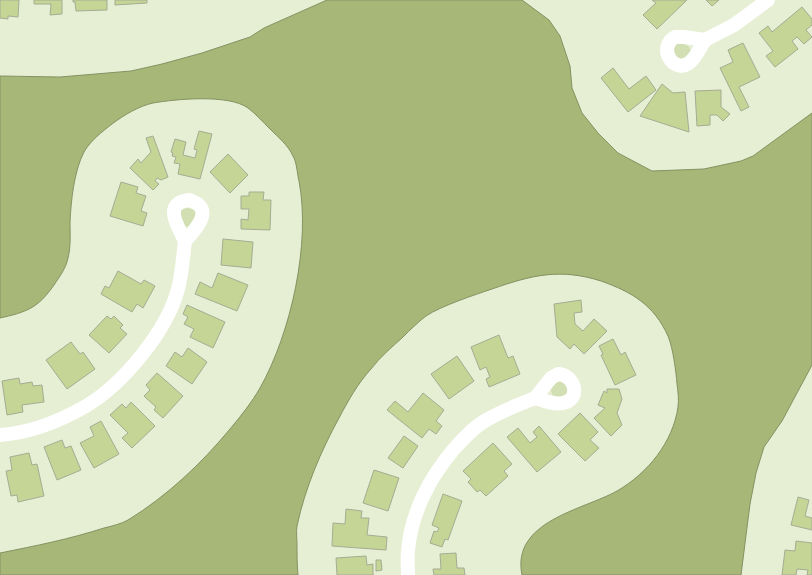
<svg xmlns="http://www.w3.org/2000/svg" width="812" height="575" font-family="Mulish,sans-serif">
  <rect width="100%" height="100%" fill="#e6eed3"/>
  <!-- green -->
  <g fill="#d2dfb2">
    <path d="M677,43c8,1 13,1 14,10l-12,9 -7,-11z"/>
    <polygon points="187,208 193,209 198,214 190,227 184,226 178,216 181,210"/>
    <polygon points="559,380 568,384 568,397 553,397 550,388"/>
  </g>
  <!-- water -->
  <path fill="#a6b778" stroke="#859262" d="M327,0h195l27,20 11,16 10,30 2,22 10,25 16,20 20,20 34,18 52,-2 37,-8 12,-5 59,-43v252l-30,56 -18,26 -8,26 -6,31 -9,71h-219c-11,-54 61,-65 95,-84 31,-18 56,-49 61,-84 1,-7 0,-16 -1,-23 -1,-13 -4,-36 -9,-48 -14,-31 -36,-44 -67,-55 -41,-13 -69,-6 -109,8 -18,6 -51,17 -66,27 -8,6 -16,14 -23,21 -11,10 -23,20 -32,32 -13,14 -23,32 -32,49 -18,33 -34,70 -42,108 -1,6 0,12 0,18 0,10 0,20 1,31h-298v-22c35,-7 70,-14 104,-25 8,-2 17,-4 24,-8 39,-24 73,-56 102,-91 11,-13 22,-27 30,-41 31,-55 51,-145 39,-207 -2,-8 -2,-18 -6,-25 -5,-11 -15,-19 -23,-27 -7,-7 -14,-15 -22,-21 -19,-14 -72,-9 -95,-5 -14,3 -29,12 -41,21 -9,7 -22,17 -28,28 -10,19 -13,49 -14,70 0,12 1,24 -2,36 -2,10 -8,18 -14,27 -16,23 -27,27 -54,33v-242l60,1 71,-6 31,-7 40,-11 48,-16 14,-9z"/>
  <!-- building -->
  <g fill="#c4d596" stroke="#a5ac93">
    <polygon points="0,0 19,0 18,17 8,16 8,19 0,18"/>
    <polygon points="34,0 62,0 62,14 50,15 51,4 34,4"/>
    <polygon points="73,0 107,0 107,10 76,11 75,2 73,2"/>
    <polygon points="115,0 147,0 147,3 115,5"/>
    <polygon points="652,0 687,0 657,29 643,15 656,3"/>
    <polygon points="706,0 719,0 712,6"/>
    <polygon points="802,7 812,19 812,25 806,30 812,37 804,44 797,37 792,41 798,49 775,67 766,56 773,51 759,33 768,26 772,32"/>
    <polygon points="743,43 760,77 739,87 749,107 741,111 720,68 733,62 728,50"/>
    <polygon points="613,68 629,89 646,76 656,90 628,112 601,78"/>
    <polygon points="662,84 673,93 685,92 689,132 640,116"/>
    <polygon points="721,90 721,107 730,114 723,121 717,115 710,115 710,125 697,126 695,91"/>
    <polygon points="199,131 212,134 200,179 178,174 180,164 174,163 176,157 172,156 173,153 171,152 175,139 186,142 183,155 195,158 197,150 194,149"/>
    <polygon points="153,136 168,177 161,180 157,178 155,181 159,184 153,190 130,168 138,159 141,163 151,152 146,138"/>
    <polygon points="228,154 248,175 230,193 210,172"/>
    <polygon points="121,182 138,187 136,193 146,196 141,211 147,213 143,226 110,216"/>
    <polygon points="249,192 264,192 263,200 271,200 270,230 241,229 241,219 248,220 249,209 241,209 241,196 249,196"/>
    <polygon points="223,239 253,242 251,268 221,265"/>
    <polygon points="118,271 141,284 144,280 155,286 143,308 137,304 132,312 101,294 105,286 109,288"/>
    <polygon points="218,273 248,285 237,311 195,294 200,282 212,288"/>
    <polygon points="581,300 582,312 574,313 575,324 583,331 594,319 607,331 584,354 574,344 570,349 557,337 554,304"/>
    <polygon points="187,305 225,322 213,348 190,337 194,329 184,324 188,317 183,314"/>
    <polygon points="107,316 111,319 114,316 123,325 120,328 127,334 109,353 89,335"/>
    <polygon points="499,335 508,358 513,356 520,374 489,387 486,379 490,377 486,367 480,370 471,347"/>
    <polygon points="613,339 621,355 625,352 636,375 615,385 601,355 603,354 599,346"/>
    <polygon points="71,342 80,354 83,352 95,369 67,389 46,360"/>
    <polygon points="188,348 207,362 192,384 166,366 175,352 182,357"/>
    <polygon points="457,356 474,381 449,399 431,374"/>
    <polygon points="157,373 183,396 163,418 154,410 156,407 144,396 150,390 146,385"/>
    <polygon points="19,378 20,384 32,382 33,386 42,385 44,402 22,405 23,412 7,415 2,381"/>
    <polygon points="607,389 619,389 622,399 617,413 622,425 611,436 594,418 605,408 598,405 604,391 607,393"/>
    <polygon points="423,393 444,410 436,421 442,426 436,434 429,429 422,438 387,410 395,401 408,412"/>
    <polygon points="131,402 155,426 132,448 122,438 128,433 110,415 122,404 126,408"/>
    <polygon points="580,413 598,432 590,440 599,448 585,461 558,434"/>
    <polygon points="101,421 119,454 94,468 80,443 94,436 90,427"/>
    <polygon points="539,426 561,452 537,472 507,437 518,428 530,443 537,437 533,432"/>
    <polygon points="404,436 418,446 403,468 388,458"/>
    <polygon points="62,440 65,448 71,446 81,470 57,480 44,447"/>
    <polygon points="493,443 512,464 504,471 508,476 486,496 480,490 477,492 468,482 471,479 463,471"/>
    <polygon points="29,453 32,465 37,464 44,496 18,502 17,495 11,496 6,471 12,470 10,457"/>
    <polygon points="374,470 399,478 388,511 363,503"/>
    <polygon points="443,494 462,501 448,540 445,539 442,547 430,543 434,531 437,532 439,528 432,525"/>
    <polygon points="798,497 809,500 805,516 812,518 812,530 791,525"/>
    <polygon points="346,509 362,511 361,518 369,518 367,535 387,537 386,550 332,546 333,523 345,524"/>
    <polygon points="796,541 812,543 812,575 807,575 808,570 797,569 796,575 782,575 785,550 795,551"/>
    <polygon points="456,553 457,568 464,568 465,575 434,575 433,569 441,569 440,554"/>
    <polygon points="366,556 367,565 373,564 373,575 337,575 336,558"/>
    <polygon points="376,560 381,560 382,570 376,571"/>
  </g>
  <g fill="none" stroke-linecap="round" stroke-linejoin="round">
    <!-- minor -->
    <g stroke="#fff" stroke-width="14">
      <path d="M675,37h9l21,3c-5,8 -9,18 -16,23 -16,11 -32,-16 -14,-26z"/>
      <polyline points="705,40 734,25 768,0"/>
      <path d="M189,200c27,8 7,29 -4,41 -7,-14 -23,-38 4,-41z"/>
      <path d="M558,374c18,1 23,26 5,29 -9,2 -19,-2 -28,-5l16,-20z"/>
      <path d="M0,435c29,-2 60,-14 86,-29 37,-22 81,-75 92,-117 4,-15 5,-32 7,-48"/>
      <path d="M408,575c0,-8 -1,-16 0,-24 3,-38 22,-74 46,-102 8,-9 18,-20 29,-27 16,-10 34,-17 52,-24"/>
    </g>
  </g>
</svg>
